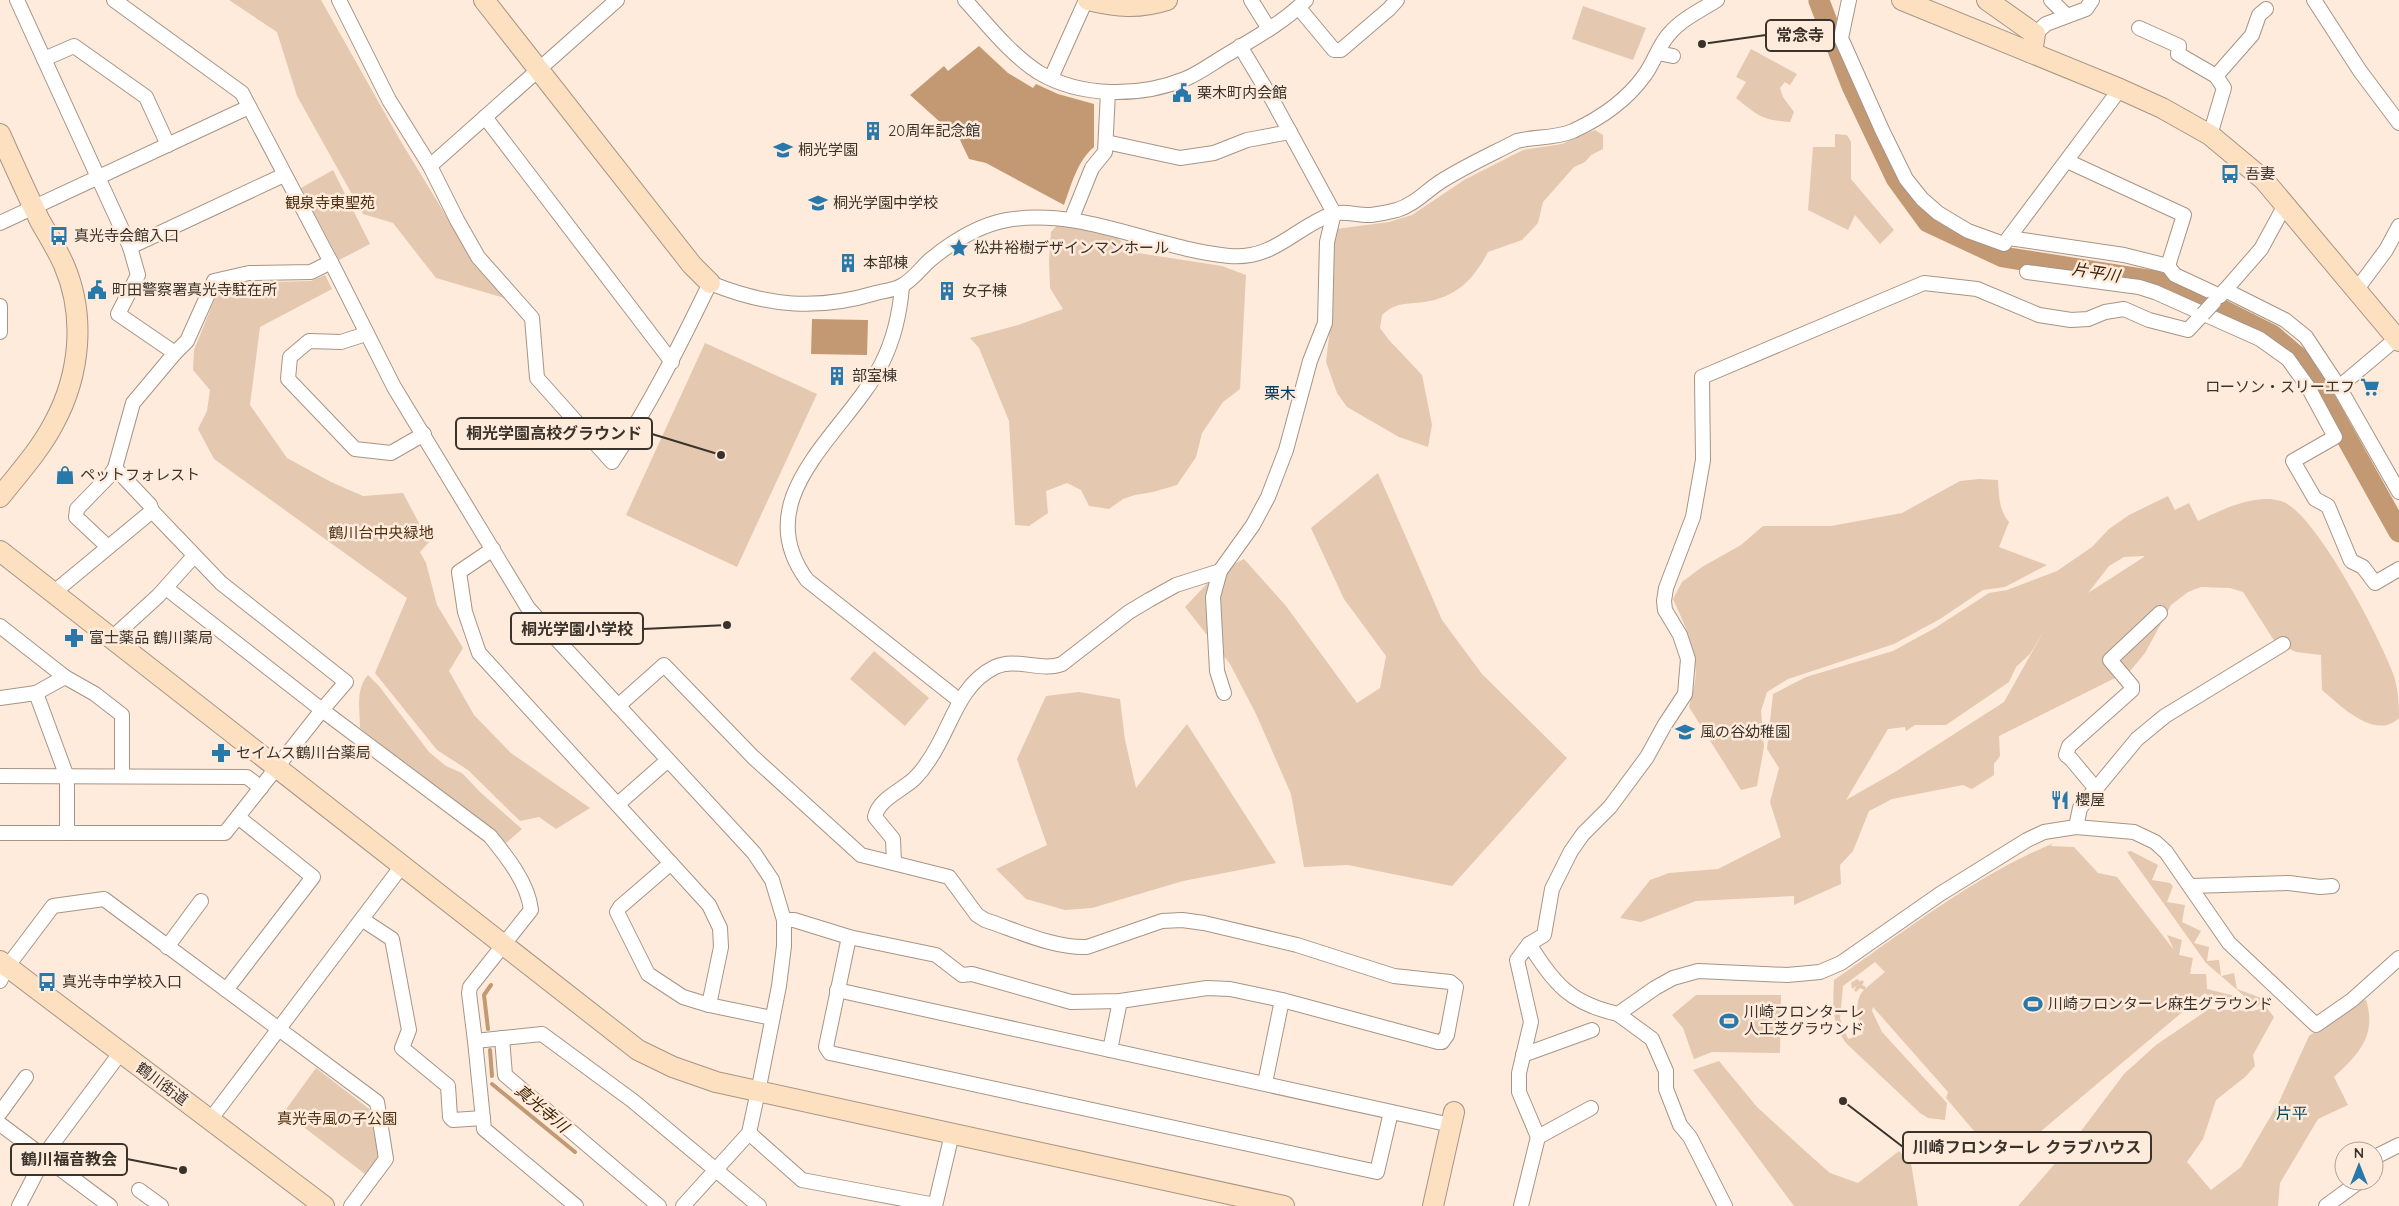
<svg xmlns="http://www.w3.org/2000/svg" width="2399" height="1206" font-family="Quicksand,'Noto Sans JP',sans-serif">
  <rect width="100%" height="100%" fill="#feebdb"/>
  <!-- green -->
  <g fill="#e4c8b0" fill-rule="evenodd">
    <polygon points="229,0 321,0 400,140 471,257 508,299 436,278 393,223 363,214 297,96 277,32"/>
    <polygon points="1583,6 1646,28 1633,60 1572,39"/>
    <path d="M1751,49l46,25 -7,11 -5,-3 -5,6 3,9 11,15 -4,10c-28,-2 -32,-6 -54,-24l10,-16 -10,-5z"/>
    <path d="M1595,130l8,5v14l-12,6 -6,7 -11,5 -31,35 -5,21 -16,17 -34,12c-15,28 -31,45 -64,50 -19,3 -26,-1 -42,13l-2,13 9,12 33,35 10,50 -4,22 -29,-10 -52,-30 -10,-14 -11,-31 5,-42 -1,-67 6,-24 53,-7 23,-7 52,-35 59,-30 39,-6z"/>
    <polygon points="1835,134 1847,135 1851,142 1851,179 1894,230 1880,244 1855,215 1848,230 1808,210 1813,147 1835,147"/>
    <polygon points="333,170 370,244 339,260 301,188"/>
    <polygon points="1058,224 1117,238 1138,253 1222,266 1246,275 1240,389 1223,402 1202,433 1196,457 1177,485 1153,492 1135,495 1123,499 1109,509 1089,506 1081,490 1067,483 1046,491 1048,513 1029,526 1015,525 1009,421 979,348 970,338 1018,325 1063,309 1050,288 1049,261 1051,232"/>
    <polygon points="325,275 332,289 260,327 250,405 287,458 331,482 363,496 403,493 429,542 420,552 426,563 437,605 463,648 449,671 474,715 511,753 590,808 556,829 539,817 520,821 468,770 437,750 375,673 407,598 214,459 198,429 207,411 210,390 193,370 194,350 218,291 240,283 311,281"/>
    <polygon points="705,343 817,394 737,567 626,515"/>
    <polygon points="1378,473 1442,620 1482,674 1567,758 1452,886 1348,865 1304,867 1291,794 1256,714 1230,664 1185,607 1217,573 1244,559 1286,606 1357,703 1380,688 1386,656 1344,599 1311,528"/>
    <path d="M1979,479l19,1c1,15 1,31 11,42l-10,25 48,18 -42,22 -22,3 -43,29 -46,25 -106,35 -21,13 -6,19 3,36 -7,39 -16,4 -52,-83c2,-9 5,-18 6,-26 4,-29 -11,-57 -22,-82l9,-17 20,-15 39,-22 22,-19h68l71,-13 58,-32z"/>
    <path d="M2168,496l7,14 14,-7 9,18c24,-11 56,-28 83,-20 34,10 99,137 112,172 5,15 6,29 6,45 -24,23 -58,-12 -77,-28l-1,-35 -25,-3 -21,-10 -32,-50 -13,-4 -29,-1 -13,5 -17,13 -26,48 -14,17 -132,66 1,20 -6,8v11l-22,14 -9,-4 -71,14 -23,12 -16,40 -13,14 1,19 -47,21v-9l-98,5 -55,21 -21,-4 30,-38 19,-7 49,-4 63,-32 -11,-35 9,-34 -12,-19 6,-55 33,-17 87,-26 42,-23 54,-35 18,-3 50,-19 35,-24 17,-18 20,-14zM2144,556v1l-56,36 21,-27 15,-9zM2046,627l-42,75 -109,70 -49,28 42,-71 17,-2 1,4 9,-6h31l63,-43 7,-15 14,-13z"/>
    <polygon points="874,651 929,698 905,726 850,679"/>
    <path d="M368,675l11,11 50,66 17,14 16,7 18,19 42,37 -16,14 -146,-115c0,-18 -5,-38 8,-53z"/>
    <polygon points="1079,692 1120,699 1125,740 1136,788 1187,724 1276,863 1183,881 1092,908 1065,910 1026,899 996,869 1047,845 1017,759 1046,696"/>
    <path d="M2054,843l-4,3 24,1 24,26 19,4 57,73 -7,-15 15,5 -3,15 14,3 -3,16h16l1,15 28,7 -1,3 -20,1 -9,-7 -203,171 -56,-66 2,-6 -75,-85 -1,4 10,21 65,71 -2,17 -17,-2 -8,-5 -73,-69c-16,-19 -14,-40 -13,-64 70,-48 140,-104 220,-137zM1875,962l10,10 -20,17 1,-2 -4,-2 2,-3 -2,-2 -4,3 2,-2 -3,-2 -6,4 1,6 5,-3 -3,4 2,2 4,-4 4,2c-11,10 -6,32 -1,44l-15,5 -8,-20 3,-33z"/>
    <polygon points="2131,851 2158,865 2152,880 2170,883 2173,886 2167,902 2185,905 2182,922 2201,931 2194,943 2209,947 2207,961 2219,960 2221,976 2234,973 2237,989 2264,999 2257,1007 2206,963 2127,852"/>
    <polygon points="1696,995 1781,995 1780,1053 1712,1052 1694,1059 1683,1028 1672,1015"/>
    <path d="M2366,1000c11,35 -7,54 -32,77l14,28 -30,14 -38,64 -2,23h-260l48,-55 58,-77 32,-29 53,-36 44,2 13,-4 8,10 -21,38 2,11 -10,11 -29,23 -13,39 -16,23 24,28 30,-23 38,-65 30,-66 48,-34z"/>
    <polygon points="1719,1061 1757,1107 1814,1159 1830,1173 1858,1183 1899,1151 1911,1163 1918,1206 1794,1206 1693,1070"/>
    <polygon points="316,1068 373,1112 379,1157 365,1174 284,1112"/>
  </g>
  <!-- water -->
  <g fill="#c39973">
    <path d="M979,46l29,27 25,15 3,-4 22,10 36,10v43c-17,14 -23,39 -30,58l-78,-42 -17,-4 -9,-19 -50,-45 34,-29 4,5z"/>
    <polygon points="812,319 868,320 867,355 811,354"/>
  </g>
  <g fill="none" stroke-linecap="round" stroke-linejoin="round">
    <!-- stream -->
    <g stroke="#c39973" stroke-width="4">
      <polyline points="488,1029 484,995 491,985"/>
      <polyline points="490,1050 492,1076"/>
      <polyline points="492,1084 575,1152"/>
    </g>
    <!-- river -->
    <polyline stroke="#c39973" stroke-width="21" points="1819,1 1852,86 1896,178 1928,222 2003,257 2155,281 2189,293 2272,335 2300,359 2316,383 2399,532"/>
    <!-- street casing -->
    <g stroke="#a69586" stroke-width="16">
      <g id="street">
        <polyline points="17,0 130,247 138,275 118,314 175,353 133,403 115,468 111,474 77,509 76,517 108,547"/>
        <polyline points="114,0 242,93 334,268 394,387 528,608 754,853 772,880 784,920 784,946 779,986 761,1077 749,1133 683,1206"/>
        <path d="M339,0l50,100 41,66 27,54 21,37 54,61 5,60 75,84c38,-57 68,-117 98,-179 57,23 106,28 166,10 8,-2 18,-3 25,-7 11,-5 20,-18 29,-26 22,-18 49,-35 77,-40 76,-13 148,29 222,36 45,4 65,-28 103,-42 11,-4 27,2 39,1 8,-1 18,-3 26,-5 18,-6 28,-18 43,-28 25,-16 52,-28 77,-41 19,-5 37,-2 56,-10 28,-13 53,-30 71,-55 10,-13 15,-32 26,-43 12,-14 31,-23 47,-33"/>
        <path d="M965,0c23,25 44,53 73,72 43,26 103,25 147,7 15,-6 29,-17 43,-25 27,-16 56,-32 78,-54"/>
        <polyline points="1251,0 1269,29"/>
        <polyline points="1849,0 1841,38 1882,130 1906,179 1922,199 1938,213 1968,231 2004,244 2120,89"/>
        <polyline points="2051,0 2066,15"/>
        <polyline points="2314,0 2360,71 2399,123"/>
        <polyline points="1299,8 1334,50 1341,50 1389,9 1397,0"/>
        <polyline points="2139,28 2179,46 2178,54 2216,76 2224,88 2210,135"/>
        <polyline points="2035,34 2046,24 2086,9 2092,0"/>
        <polyline points="1658,53 1673,56"/>
        <polyline points="44,59 74,46 146,97 168,145"/>
        <polyline points="2216,76 2252,35 2259,15 2266,9"/>
        <polyline points="1051,78 1086,0"/>
        <polyline points="485,117 672,362"/>
        <polyline points="1106,142 1180,158 1214,153 1247,140 1290,132"/>
        <polyline points="430,166 617,0"/>
        <polyline points="1071,220 1092,168 1105,152 1108,92"/>
        <polyline points="0,223 249,107"/>
        <polyline points="2009,238 2124,255 2168,266 2184,215 2067,161"/>
        <polyline points="130,247 284,175"/>
        <polyline points="2168,266 2175,275 2220,296"/>
        <polyline points="2027,272 2139,287 2155,292 2260,339 2288,359 2308,387 2335,437 2293,461 2315,499 2328,506 2351,561 2363,567 2375,583 2399,569"/>
        <path d="M902,286c-2,26 -8,53 -20,77 -34,69 -137,133 -75,217l153,121"/>
        <polyline points="2357,289 2386,250 2399,226"/>
        <polyline points="2225,290 2285,320 2306,337 2339,387 2399,492"/>
        <polyline points="2220,296 2261,249 2285,205"/>
        <polyline points="0,306 0,332"/>
        <polyline points="366,334 341,342 309,341 290,357 288,379 355,449 391,453 424,434"/>
        <polyline points="175,353 187,341 214,281 249,273 311,272 331,262"/>
        <polyline points="2339,387 2397,338"/>
        <polyline points="115,468 150,505 152,511 221,583 346,682 322,710 166,588"/>
        <polyline points="493,549 459,572 465,612 479,653 709,905 720,928 721,947 709,1005"/>
        <polyline points="1220,571 1213,597 1217,671 1224,693"/>
        <polyline points="53,593 152,511"/>
        <polyline points="0,626 65,677"/>
        <polyline points="112,638 158,596 194,556"/>
        <polyline points="0,698 36,693"/>
        <path d="M618,706l46,-41 89,92 108,98 88,22 28,38 8,5c33,11 68,28 102,27l75,-26 20,-1 22,3 93,22 97,31 56,6 6,5 -9,48 -5,7h-4l-156,-42 -52,-11 -23,-1 -87,13 -49,1 -99,-28 -10,1 -26,-20 -87,-18 -55,-17h-10"/>
        <polyline points="0,776 247,777 261,788"/>
        <polyline points="2096,789 2071,759 2066,755 2069,746 2132,690 2132,686 2110,660 2160,613"/>
        <polyline points="618,804 668,760"/>
        <polyline points="2076,827 2080,808 2137,739 2165,716 2283,644"/>
        <path d="M0,833h225l97,-123 168,126c17,21 38,47 41,74l-61,77 -1,6 6,48 67,-7 91,67 126,105"/>
        <polyline points="67,833 67,777 36,693 65,677 95,694 122,715 122,776"/>
        <polyline points="671,863 620,907 617,912 648,974 683,997 709,1005 772,1018"/>
        <path d="M894,863l-1,-24 -18,-22c3,-18 28,-27 40,-39 5,-5 9,-10 12,-15 24,-32 29,-77 68,-96 21,-10 46,5 67,-3l67,-52 20,-12 27,-15 44,-14 33,-46 15,-28 18,-47 24,-89 15,-38 2,-81 7,-29 -61,-112 -33,-55"/>
        <polyline points="2191,886 2289,883 2320,887 2332,886"/>
        <polyline points="363,920 392,939 409,1030 402,1048 448,1086 450,1117 453,1120 483,1118"/>
        <polyline points="849,937 826,1047 830,1053 1377,1172 1391,1112"/>
        <polyline points="1529,944 1544,935 1552,889 1571,851 1583,834 1610,807 1647,757 1664,726 1685,694 1688,659 1680,635 1665,610 1664,601 1666,588 1693,517 1703,460 1702,377 1924,283 1977,289 2039,315 2071,320 2088,319 2105,312 2124,309 2149,320 2188,330 2203,314"/>
        <polyline points="167,947 201,901"/>
        <polyline points="0,981 7,967 53,906 104,899 377,1102 386,1159 351,1206"/>
        <polyline points="226,990 313,877 238,817"/>
        <polyline points="837,990 1451,1125"/>
        <polyline points="1618,1014 1652,1039 1666,1071 1666,1089 1680,1125 1690,1137 1725,1206"/>
        <polyline points="502,1038 505,1075 659,1206"/>
        <polyline points="475,1041 484,1129 576,1206"/>
        <polyline points="1110,1050 1120,1001"/>
        <polyline points="1523,1055 1592,1030"/>
        <polyline points="1265,1083 1282,1000"/>
        <polyline points="0,1113 26,1077"/>
        <polyline points="210,1120 401,867"/>
        <polyline points="0,1124 110,1206"/>
        <polyline points="749,1133 802,1180 935,1205"/>
        <path d="M1538,1137l-19,-45v-19l12,-51 -14,-62 12,-16c26,40 40,59 89,70l37,-26 18,-10 25,-7 89,4 33,-3 21,-9 99,-69 87,-54 17,-8 32,-5 58,5 21,10 11,10 63,91 87,82 36,-25 47,-42"/>
        <polyline points="2374,1162 2377,1156 2399,1145"/>
        <polyline points="139,1190 161,1206"/>
        <polyline points="19,1206 48,1150 121,1052"/>
        <polyline points="935,1206 952,1134"/>
        <polyline points="1521,1206 1538,1137 1591,1108"/>
        <polyline points="2326,1206 2360,1181"/>
      </g>
    </g>
    <!-- secondary casing -->
    <g stroke="#a69586" stroke-width="22">
      <g id="secondary">
        <polyline points="484,0 692,265 710,283"/>
        <path d="M1088,0c29,7 51,9 79,0"/>
        <polyline points="1902,0 2120,89 2162,108 2210,135 2264,180 2399,341"/>
        <polyline points="1987,0 2035,34 2032,53"/>
        <path d="M0,134c13,29 26,58 40,87 8,14 17,28 24,44 22,51 16,110 -10,158 -14,27 -35,50 -54,74"/>
        <polyline points="0,551 638,1050 673,1067 716,1082 1284,1206"/>
        <polyline points="0,961 324,1206"/>
        <polyline points="1433,1206 1454,1112"/>
      </g>
    </g>
    <!-- street -->
    <use href="#street" stroke="#fff" stroke-width="14"/>
    <!-- secondary -->
    <use href="#secondary" stroke="#fde0c0" stroke-width="20"/>
    <!-- street-bridge casing -->
    <g stroke="#a69586" stroke-width="16" stroke-linecap="butt">
      <polyline id="street-bridge" points="2203,314 2214,302"/>
    </g>
    <!-- street-bridge -->
    <use href="#street-bridge" stroke="#fff" stroke-width="14"/>
  </g>
  <!-- icons -->
  <defs>
    <g id="civic-bare" transform="scale(1.5)"><path d="M-.6-6.5H3V-4.5H.6V-3L4-1V1h2V6H-6V1h2V-1L-.6-3ZM-1.2 2.5V6h2.4V2.5Z" fill="#2978aa" stroke="#feebdb" stroke-width="2.5" paint-order="stroke"/></g>
    <g id="building-bare" transform="scale(1.5)"><path d="M-4-6H4V6H1V3H-1V6H-4ZM-2.5-4.3h1.7v1.8h-1.7ZM.8-4.3h1.7v1.8H.8ZM-2.5-1h1.7V.8h-1.7ZM.8-1h1.7V.8H.8Z" fill="#2978aa" stroke="#feebdb" stroke-width="2.5" paint-order="stroke"/></g>
    <g id="school-bare" transform="scale(1.5)"><path d="M0-5L7-2L0 1L-7-2ZM-4 1L0 2.5L4 1V4Q0 6-4 4Z" fill="#2978aa" stroke="#feebdb" stroke-width="2.5" paint-order="stroke"/></g>
    <g id="bus-bare" transform="scale(1.5)"><path d="M-5-6H5V4H4V6H2V4H-2V6H-4V4H-5ZM-3.5-4V0h7V-4ZM-3.5 1.2v1.5H-2V1.2ZM2 1.2v1.5H3.5V1.2Z" fill="#2978aa" stroke="#feebdb" stroke-width="2.5" paint-order="stroke"/></g>
    <g id="sight-bare" transform="scale(1.5)"><path d="M0-6L1.8-2.2L6-1.7L2.9 1.2L3.7 5.4L0 3.3L-3.7 5.4L-2.9 1.2L-6-1.7L-1.8-2.2Z" fill="#2978aa" stroke="#feebdb" stroke-width="2.5" paint-order="stroke"/></g>
    <g id="supermarket-bare" transform="scale(1.5)"><path d="M-6-5.5h2.5l.6 2H6L4.5 2H-2.5L-4.4-4H-6ZM-1.5 3.2a1.3 1.3 0 1 0 .1 0ZM3 3.2a1.3 1.3 0 1 0 .1 0Z" fill="#2978aa" stroke="#feebdb" stroke-width="2.5" paint-order="stroke"/></g>
    <g id="shop-bare" transform="scale(1.5)"><path d="M-5-2.5h2.3a2.7 3.5 0 0 1 5.4 0H5L5.5 6h-11ZM-1.5-2.5h3a1.5 2.3 0 0 0-3 0Z" fill="#2978aa" stroke="#feebdb" stroke-width="2.5" paint-order="stroke"/></g>
    <g id="pharmacy-bare" transform="scale(1.5)"><path d="M-2-6h4v4h4v4h-4v4h-4v-4h-4v-4h4Z" fill="#2978aa" stroke="#feebdb" stroke-width="2.5" paint-order="stroke"/></g>
    <g id="restaurant-bare" transform="scale(1.5)"><path d="M-5-6h1v4h1v-4h1v4h1v-4h1v5L-1.5 .5V6h-2V.5L-5-1ZM5-6V6H3V1.5H1.5Q1.5-4 5-6Z" fill="#2978aa" stroke="#feebdb" stroke-width="2.5" paint-order="stroke"/></g>
    <g id="stadium-bare" transform="scale(1.5)"><path d="M0-5a6.5 5 0 1 0 0 10a6.5 5 0 1 0 0-10ZM-3.5-1.8h7v3.6h-7Z" fill="#2978aa" stroke="#feebdb" stroke-width="2.5" paint-order="stroke"/></g>
  </defs>
  <g fill-rule="evenodd">
    <use href="#civic-bare" x="1182" y="93"/>
    <use href="#building-bare" x="873" y="131"/>
    <use href="#school-bare" x="783" y="150"/>
    <use href="#bus-bare" x="2230" y="174"/>
    <use href="#school-bare" x="818" y="203"/>
    <use href="#bus-bare" x="59" y="236"/>
    <use href="#sight-bare" x="959" y="248"/>
    <use href="#building-bare" x="848" y="263"/>
    <use href="#civic-bare" x="97" y="290"/>
    <use href="#building-bare" x="947" y="291"/>
    <use href="#building-bare" x="837" y="376"/>
    <use href="#supermarket-bare" x="2370" y="387"/>
    <use href="#shop-bare" x="65" y="475"/>
    <use href="#pharmacy-bare" x="74" y="638"/>
    <use href="#school-bare" x="1685" y="732"/>
    <use href="#pharmacy-bare" x="221" y="753"/>
    <use href="#restaurant-bare" x="2060" y="800"/>
    <use href="#bus-bare" x="47" y="982"/>
    <use href="#stadium-bare" x="2033" y="1004"/>
    <use href="#stadium-bare" x="1729" y="1021"/>
  </g>
  <g text-anchor="middle" stroke-width="5" stroke-linejoin="round" paint-order="stroke">
    <!-- poi labels -->
    <g font-size="15" fill="#3a332c" stroke="#feebdb" text-anchor="start">
      <text x="1197" y="98">栗木町内会館</text>
      <text x="888" y="136">20周年記念館</text>
      <text x="798" y="155">桐光学園</text>
      <text x="2245" y="179">吾妻</text>
      <text x="833" y="208">桐光学園中学校</text>
      <text x="74" y="241">真光寺会館入口</text>
      <text x="974" y="253">松井裕樹デザインマンホール</text>
      <text x="863" y="268">本部棟</text>
      <text x="112" y="295">町田警察署真光寺駐在所</text>
      <text x="962" y="296">女子棟</text>
      <text x="852" y="381">部室棟</text>
      <text x="2355" y="392" text-anchor="end">ローソン・スリーエフ</text>
      <text x="80" y="480">ペットフォレスト</text>
      <text x="89" y="643">富士薬品 鶴川薬局</text>
      <text x="1700" y="737">風の谷幼稚園</text>
      <text x="236" y="758">セイムス鶴川台薬局</text>
      <text x="2075" y="805">櫻屋</text>
      <text x="62" y="987">真光寺中学校入口</text>
      <text x="2048" y="1009">川崎フロンターレ麻生グラウンド</text>
      <text x="1744" y="1017">川崎フロンターレ<tspan x="1744" dy="17">人工芝グラウンド</tspan></text>
    </g>
    <!-- park labels -->
    <g font-size="15" fill="#4d2f11" stroke="#feebdb">
      <text x="330" y="208">観泉寺東聖苑</text>
      <text x="381" y="538">鶴川台中央緑地</text>
      <text x="337" y="1124">真光寺風の子公園</text>
    </g>
    <!-- street labels -->
    <g font-size="15" fill="#3a332c" stroke="#feebdb">
      <text transform="translate(162 1084) rotate(37)" y="5">鶴川街道</text>
    </g>
    <!-- water labels -->
    <g font-size="16" font-style="italic" fill="#3e2102" stroke="#feebdb">
      <text transform="translate(2096 272) rotate(9)" y="6">片平川</text>
      <text transform="translate(542 1108) rotate(40)" y="6">真光寺川</text>
    </g>
    <!-- neighbourhood labels -->
    <g font-size="16" fill="#003b5c" stroke="#feebdb">
      <text x="1280" y="399">栗木</text>
      <text x="2292" y="1119">片平</text>
    </g>
  </g>
  <!-- callouts -->
  <path fill="none" stroke="#3a332c" stroke-width="2" d="M1702 44L1766 35M721 455L652 434M727 625L643 629M1843 1101L1903 1147M183 1170L127 1159"/>
  <g fill="#3a332c" stroke="#feebdb" stroke-width="2">
    <circle cx="1702" cy="44" r="5"/>
    <circle cx="721" cy="455" r="5"/>
    <circle cx="727" cy="625" r="5"/>
    <circle cx="1843" cy="1101" r="5"/>
    <circle cx="183" cy="1170" r="5"/>
  </g>
  <g fill="#feebdb" stroke="#3a332c" stroke-width="2">
    <rect x="1766" y="20" width="68" height="31" rx="5"/>
    <rect x="456" y="418" width="196" height="31" rx="5"/>
    <rect x="511" y="613" width="132" height="31" rx="5"/>
    <rect x="1903" y="1132" width="248" height="31" rx="5"/>
    <rect x="11" y="1144" width="116" height="31" rx="5"/>
  </g>
  <g font-size="16" text-anchor="middle" font-weight="bold" fill="#3a332c">
    <text x="1800" y="41">常念寺</text>
    <text x="554" y="439">桐光学園高校グラウンド</text>
    <text x="577" y="635">桐光学園小学校</text>
    <text x="2027" y="1153">川崎フロンターレ クラブハウス</text>
    <text x="69" y="1165">鶴川福音教会</text>
  </g>
  <!-- north arrow -->
  <g transform="translate(2359 1166)"><circle r="24" fill="#feebdb" stroke="#b0a195"/>
  <path d="M0-4L9 19L0 12L-9 19Z" fill="#2978aa"/>
  <text y="-8" font-size="14" font-weight="bold" text-anchor="middle" fill="#3a332c">N</text>
  </g>
</svg>
